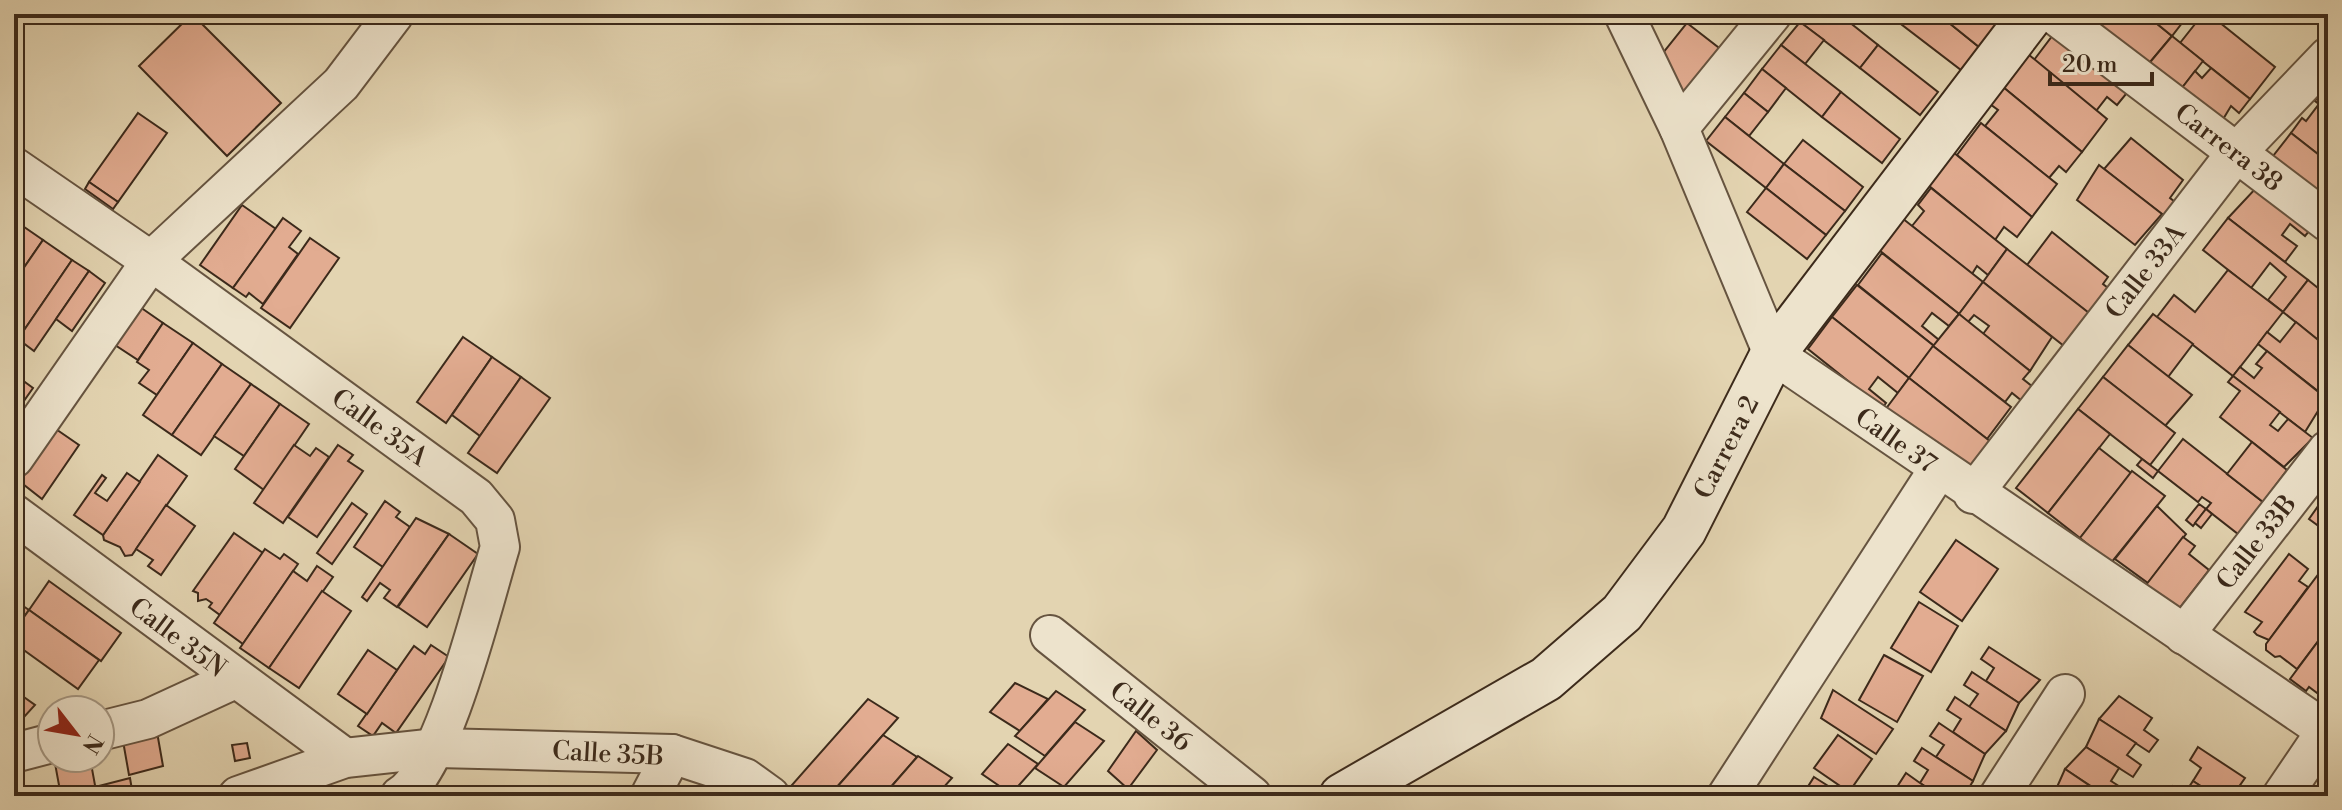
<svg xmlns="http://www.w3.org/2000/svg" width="2342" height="810" font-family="'Libre Bodoni',serif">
  <rect width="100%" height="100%" fill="#e3d4b1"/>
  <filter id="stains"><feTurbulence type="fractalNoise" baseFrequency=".0025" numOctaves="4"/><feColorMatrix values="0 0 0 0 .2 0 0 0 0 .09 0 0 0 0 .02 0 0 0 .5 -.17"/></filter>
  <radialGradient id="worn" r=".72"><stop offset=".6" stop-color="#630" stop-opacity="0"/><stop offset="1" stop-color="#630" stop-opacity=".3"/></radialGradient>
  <!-- building -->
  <g fill="#e2ac91" stroke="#3c2a1b" stroke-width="2">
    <polygon points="192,14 281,103 227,156 139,66"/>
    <polygon points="1725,14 1755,14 1744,29"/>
    <polygon points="1806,14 1839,14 1878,45 1860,68 1800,22"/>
    <polygon points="1903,14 1938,14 1979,47 1961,70 1897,21"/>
    <polygon points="1938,14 1987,14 1998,23 1979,47"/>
    <polygon points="2080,14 2145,14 2172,36 2146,67"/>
    <polygon points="2145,14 2189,14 2172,36"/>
    <polygon points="2203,14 2209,14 2275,67 2250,99 2180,43"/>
    <polygon points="1800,22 1824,40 1805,64 1781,45"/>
    <polygon points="1687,23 1723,51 1684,100 1663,53"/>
    <polygon points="2059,27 2131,88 2117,105 2107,97 2096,111 2034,60"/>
    <polygon points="2172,36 2203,61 2178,93 2146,67"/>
    <polygon points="1781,45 1841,92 1822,117 1762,69"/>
    <polygon points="1878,45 1938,92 1920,115 1860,68"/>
    <polygon points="2028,54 2107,119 2082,152 2003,87"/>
    <polygon points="2211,68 2250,99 2239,113 2231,106 2219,126 2178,93 2195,71 2202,78"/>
    <polygon points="1762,69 1786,88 1768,112 1744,93"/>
    <polygon points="2328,84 2328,111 2315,101"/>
    <polygon points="2003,87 2082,152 2066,172 2059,166 2049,178 1985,126 1998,110 1990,104"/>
    <polygon points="1841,92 1900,139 1882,163 1822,117"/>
    <polygon points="1744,93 1768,112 1749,136 1725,117"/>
    <polygon points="2319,104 2328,111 2328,162 2291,133 2302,118 2306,121"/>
    <polygon points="138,113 167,133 118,202 89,182"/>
    <polygon points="1725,117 1784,164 1766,188 1706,141"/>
    <polygon points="1981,123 2057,184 2032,217 1957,155"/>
    <polygon points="2291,133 2328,162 2328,213 2266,165"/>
    <polygon points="2131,138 2183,180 2170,198 2175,202 2164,216 2104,169"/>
    <polygon points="1803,140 1863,187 1845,211 1784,164"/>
    <polygon points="1953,152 2032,217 2017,237 2004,227 1995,240 1928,185"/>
    <polygon points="1784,164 1845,211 1826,235 1766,188"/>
    <polygon points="2099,165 2162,214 2135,245 2077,200"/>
    <polygon points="89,182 118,202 113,209 85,189"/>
    <polygon points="1766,188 1826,235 1807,259 1747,212"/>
    <polygon points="1931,188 2007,249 1988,275 1977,266 1972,274 1912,226 1924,211 1918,205"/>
    <polygon points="2256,188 2310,230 2305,236 2290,224 2282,235 2297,246 2285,262 2228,218"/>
    <polygon points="242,205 276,229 233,288 200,265"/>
    <polygon points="283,218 301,231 289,247 298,254 263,304 249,293 246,297 233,288"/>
    <polygon points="1902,218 1983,282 1959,314 1879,250"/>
    <polygon points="2228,218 2308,280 2283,312 2268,300 2286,277 2270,263 2251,288 2203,250"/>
    <polygon points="14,220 43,240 14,282"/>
    <polygon points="2052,232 2108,277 2103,284 2108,288 2100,322 2027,265"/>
    <polygon points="310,238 339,258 290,328 261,308"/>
    <polygon points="43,240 72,260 18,339 14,336 14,282"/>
    <polygon points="2007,249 2089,313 2064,346 1983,282"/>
    <polygon points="1882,253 1959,314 1949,326 1932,313 1922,326 1939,340 1934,346 1858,285"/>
    <polygon points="72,260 89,271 34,351 18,339"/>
    <polygon points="2228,270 2283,312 2233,376 2157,317 2174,295 2195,312"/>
    <polygon points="89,271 105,283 72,331 56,319"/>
    <polygon points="2308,280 2328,296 2328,348 2283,312"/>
    <polygon points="1983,282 2052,337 2030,371 1983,334 1989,326 1974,315 1968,322 1959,314"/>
    <polygon points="1857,285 1934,346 1909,378 1832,317"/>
    <polygon points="140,307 163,323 138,360 115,345"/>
    <polygon points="1959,314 2030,371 2023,379 2033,387 2022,401 2012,393 2005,402 1933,346"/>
    <polygon points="2153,314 2193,344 2168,377 2128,345"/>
    <polygon points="1832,317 1909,378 1898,393 1878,377 1869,389 1886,403 1882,408 1808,349"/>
    <polygon points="2296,322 2328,348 2328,399 2258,344 2267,332 2280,342"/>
    <polygon points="163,323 193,343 157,395 139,383 149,370 137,362"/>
    <polygon points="463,337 492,357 446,423 417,402"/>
    <polygon points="193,343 222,364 172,435 143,415"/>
    <polygon points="2128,345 2192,395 2165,426 2103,377"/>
    <polygon points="1933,346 2011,407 1987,439 1909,378"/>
    <polygon points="2267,351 2326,398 2305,432 2233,376 2240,367 2254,378 2262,368 2256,364"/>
    <polygon points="492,357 521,377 480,436 452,415"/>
    <polygon points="222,364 251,384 201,455 172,435"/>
    <polygon points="14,374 33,388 14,415"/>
    <polygon points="2233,376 2280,412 2270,425 2278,431 2288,419 2313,438 2284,467 2220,417 2240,391 2228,382"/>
    <polygon points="521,377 550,398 497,473 468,453"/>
    <polygon points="2103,377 2175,433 2150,465 2078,409"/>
    <polygon points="1909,378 1991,442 1966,474 1885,410"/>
    <polygon points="251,384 280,404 244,456 214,436"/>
    <polygon points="280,404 309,424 264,490 235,469"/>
    <polygon points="2078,409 2110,434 2048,513 2016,488"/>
    <polygon points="50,425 79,445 42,499 14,477"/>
    <polygon points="2183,439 2263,502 2238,534 2206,509 2211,503 2202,497 2198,502 2158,471"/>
    <polygon points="2252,442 2287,470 2263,502 2227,474"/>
    <polygon points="294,445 310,456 316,448 329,457 283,523 254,503"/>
    <polygon points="338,445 353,455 348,461 363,471 317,537 288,517"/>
    <polygon points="2099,448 2131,473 2080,538 2048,513"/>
    <polygon points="158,455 187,476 132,555 125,556 120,547 104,540 103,535"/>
    <polygon points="2142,459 2158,471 2153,478 2137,465"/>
    <polygon points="2132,471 2165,496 2111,563 2080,538"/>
    <polygon points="127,473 140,482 103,535 74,515 102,475 106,478 95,493 107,501"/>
    <polygon points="2328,492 2328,533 2309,519"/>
    <polygon points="385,501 400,512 396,517 410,527 383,567 354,547"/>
    <polygon points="352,503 367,514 332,564 317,553"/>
    <polygon points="2199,504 2206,509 2193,526 2186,520"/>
    <polygon points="166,505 195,526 161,575 148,566 153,560 136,549"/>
    <polygon points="2157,506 2186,534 2148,583 2115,559"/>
    <polygon points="2206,509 2212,514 2201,528 2195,523"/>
    <polygon points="416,518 449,534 397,607 384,598 390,590 380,583 367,601 362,597"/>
    <polygon points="234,533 263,553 220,615 209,607 212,603 206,599 198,601 198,593 193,591"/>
    <polygon points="449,534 478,554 427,627 398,607"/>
    <polygon points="2183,537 2195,546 2189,554 2209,570 2178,610 2146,585"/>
    <polygon points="1956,540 1998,569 1962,621 1920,592"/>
    <polygon points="265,549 280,559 284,554 298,564 243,644 214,623"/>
    <polygon points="2289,554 2308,569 2299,581 2308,587 2269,640 2257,635 2254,632 2262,622 2245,612"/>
    <polygon points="317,566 333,577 269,668 240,648 293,571 307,581"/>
    <polygon points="2317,576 2328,585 2328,592 2321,602 2328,608 2328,628 2297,669 2280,656 2275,657 2266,650 2266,644"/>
    <polygon points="49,581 121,633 101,661 29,610"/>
    <polygon points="322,591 351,611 299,688 269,668"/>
    <polygon points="14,600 29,610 14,631"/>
    <polygon points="1919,602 1958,626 1931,672 1891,648"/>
    <polygon points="29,610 99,660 78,689 14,643 14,631"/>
    <polygon points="2328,628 2328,696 2325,699 2309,687 2306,691 2290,679"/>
    <polygon points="431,645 449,657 396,733 382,723 373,736 358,726 414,646 425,654"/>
    <polygon points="1989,647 2040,680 2019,703 1986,681 1994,668 1981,659"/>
    <polygon points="368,650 397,670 367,714 338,694"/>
    <polygon points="1884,655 1923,676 1897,722 1859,700"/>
    <polygon points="1972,672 2019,703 2006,731 1969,707 1978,694 1964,685"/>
    <polygon points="1015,683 1048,699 1020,731 990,712"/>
    <polygon points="14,690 35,705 14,728"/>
    <polygon points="1833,690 1893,729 1876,754 1821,718"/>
    <polygon points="1056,691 1085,710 1045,756 1015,736"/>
    <polygon points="2119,696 2152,718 2144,730 2158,740 2149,752 2099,719"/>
    <polygon points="1955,697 2006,731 1985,754 1953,732 1961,719 1947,710"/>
    <polygon points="868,699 898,718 829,796 784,794"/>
    <polygon points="2099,719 2136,743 2127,755 2141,765 2133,777 2086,747"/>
    <polygon points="1075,722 1104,741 1064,787 1035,768"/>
    <polygon points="1939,723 1985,754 1973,781 1936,757 1944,745 1930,736"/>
    <polygon points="1136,731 1157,750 1128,789 1108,771"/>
    <polygon points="157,732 163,766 129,775 123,741"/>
    <polygon points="883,735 917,757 883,796 829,796"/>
    <polygon points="1838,735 1872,759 1849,792 1814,768"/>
    <polygon points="247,743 250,758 235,761 232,745"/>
    <polygon points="1008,744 1038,764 1011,794 982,774"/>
    <polygon points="2086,747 2119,768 2111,781 2125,790 2121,796 2106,796 2065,769"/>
    <polygon points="2198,747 2245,778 2236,791 2238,796 2216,796 2193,781 2201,768 2190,760"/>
    <polygon points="1922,748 1973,781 1966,793 1940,796 1920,783 1928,770 1914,761"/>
    <polygon points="918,756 952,778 936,796 883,796"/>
    <polygon points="54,758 90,758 97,796 61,796"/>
    <polygon points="2065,769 2102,794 2101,796 2053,796"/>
    <polygon points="1906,773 1920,783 1940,796 1911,796 1897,787"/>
    <polygon points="1814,777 1844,796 1802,796"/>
    <polygon points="130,778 133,796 97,796 95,787"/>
    <polygon points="2193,781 2216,796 2166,796 2173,786 2185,793"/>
  </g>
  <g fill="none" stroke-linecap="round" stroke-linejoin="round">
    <!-- street casing -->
    <g stroke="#665440" stroke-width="42">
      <g id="street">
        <polyline points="1624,14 1679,128 1773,354 2328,732"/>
        <polyline points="2054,14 2328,222"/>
        <polyline points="1679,128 1772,14"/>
        <path d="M14,167l137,94 325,236 19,23 5,27c-16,52 -57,224 -100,249"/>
        <polyline points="14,458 151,261 341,84 394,14"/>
        <polyline points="1973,494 2236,153 2328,57"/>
        <polyline points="14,514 345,758"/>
        <polyline points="1050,635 1252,796"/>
        <polyline points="2184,635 2328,450"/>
        <polyline points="100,731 148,719 235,679"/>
        <polyline points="14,753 52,743"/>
        <polyline points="238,796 345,758 437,748 672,754 745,778 770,796"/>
        <polyline points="650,796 672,754"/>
        <polyline points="1727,796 1938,470"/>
        <polyline points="1999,796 2065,694"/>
        <polyline points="2282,796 2326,731"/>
      </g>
    </g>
    <!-- secondary casing -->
    <g stroke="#3c2a1b" stroke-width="48">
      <polyline id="secondary" points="1342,796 1546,679 1622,613 1684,530 1773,354 2032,14"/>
    </g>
    <!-- street -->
    <use href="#street" stroke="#ede3cc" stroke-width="38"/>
    <!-- secondary -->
    <use href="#secondary" stroke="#ede3cc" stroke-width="44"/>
  </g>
  <g text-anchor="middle" stroke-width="8" stroke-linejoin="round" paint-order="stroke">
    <!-- street labels -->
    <g font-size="26" fill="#3c2a1b" stroke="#ede3cc">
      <text transform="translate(2229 147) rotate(37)" y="9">Carrera 38</text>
      <text transform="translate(2145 271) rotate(-52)" y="9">Calle 33A</text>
      <text transform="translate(380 427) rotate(36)" y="9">Calle 35A</text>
      <text transform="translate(1896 440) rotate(35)" y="9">Calle 37</text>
      <text transform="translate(1726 447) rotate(-63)" y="9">Carrera 2</text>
      <text transform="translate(2256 542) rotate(-52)" y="9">Calle 33B</text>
      <text transform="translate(178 637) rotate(37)" y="9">Calle 35N</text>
      <text transform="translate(1151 716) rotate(38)" y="9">Calle 36</text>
      <text transform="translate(608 753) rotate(3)" y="9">Calle 35B</text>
    </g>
  </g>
  <!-- margin -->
  <rect width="2342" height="810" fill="none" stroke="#e3d4b1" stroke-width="48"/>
  <rect x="16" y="16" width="2310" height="778" fill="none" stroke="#3c2a1b" stroke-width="4"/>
  <rect x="24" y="24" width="2294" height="762" fill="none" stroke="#3c2a1b" stroke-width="2"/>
  <!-- north arrow -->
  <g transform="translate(76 734) rotate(121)"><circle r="38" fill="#ede3cc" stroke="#a69985" stroke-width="2"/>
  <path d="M0-6L14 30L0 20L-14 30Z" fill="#8f2418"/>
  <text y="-12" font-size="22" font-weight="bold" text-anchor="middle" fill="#3c2a1b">N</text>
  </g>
  <!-- scale -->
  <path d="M2050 72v12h102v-12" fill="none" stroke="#3c2a1b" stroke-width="4"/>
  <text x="2062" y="72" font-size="24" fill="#3c2a1b" stroke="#ede3cc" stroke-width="6" paint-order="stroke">20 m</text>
  <rect width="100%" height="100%" filter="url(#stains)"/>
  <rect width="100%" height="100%" fill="url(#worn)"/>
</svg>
